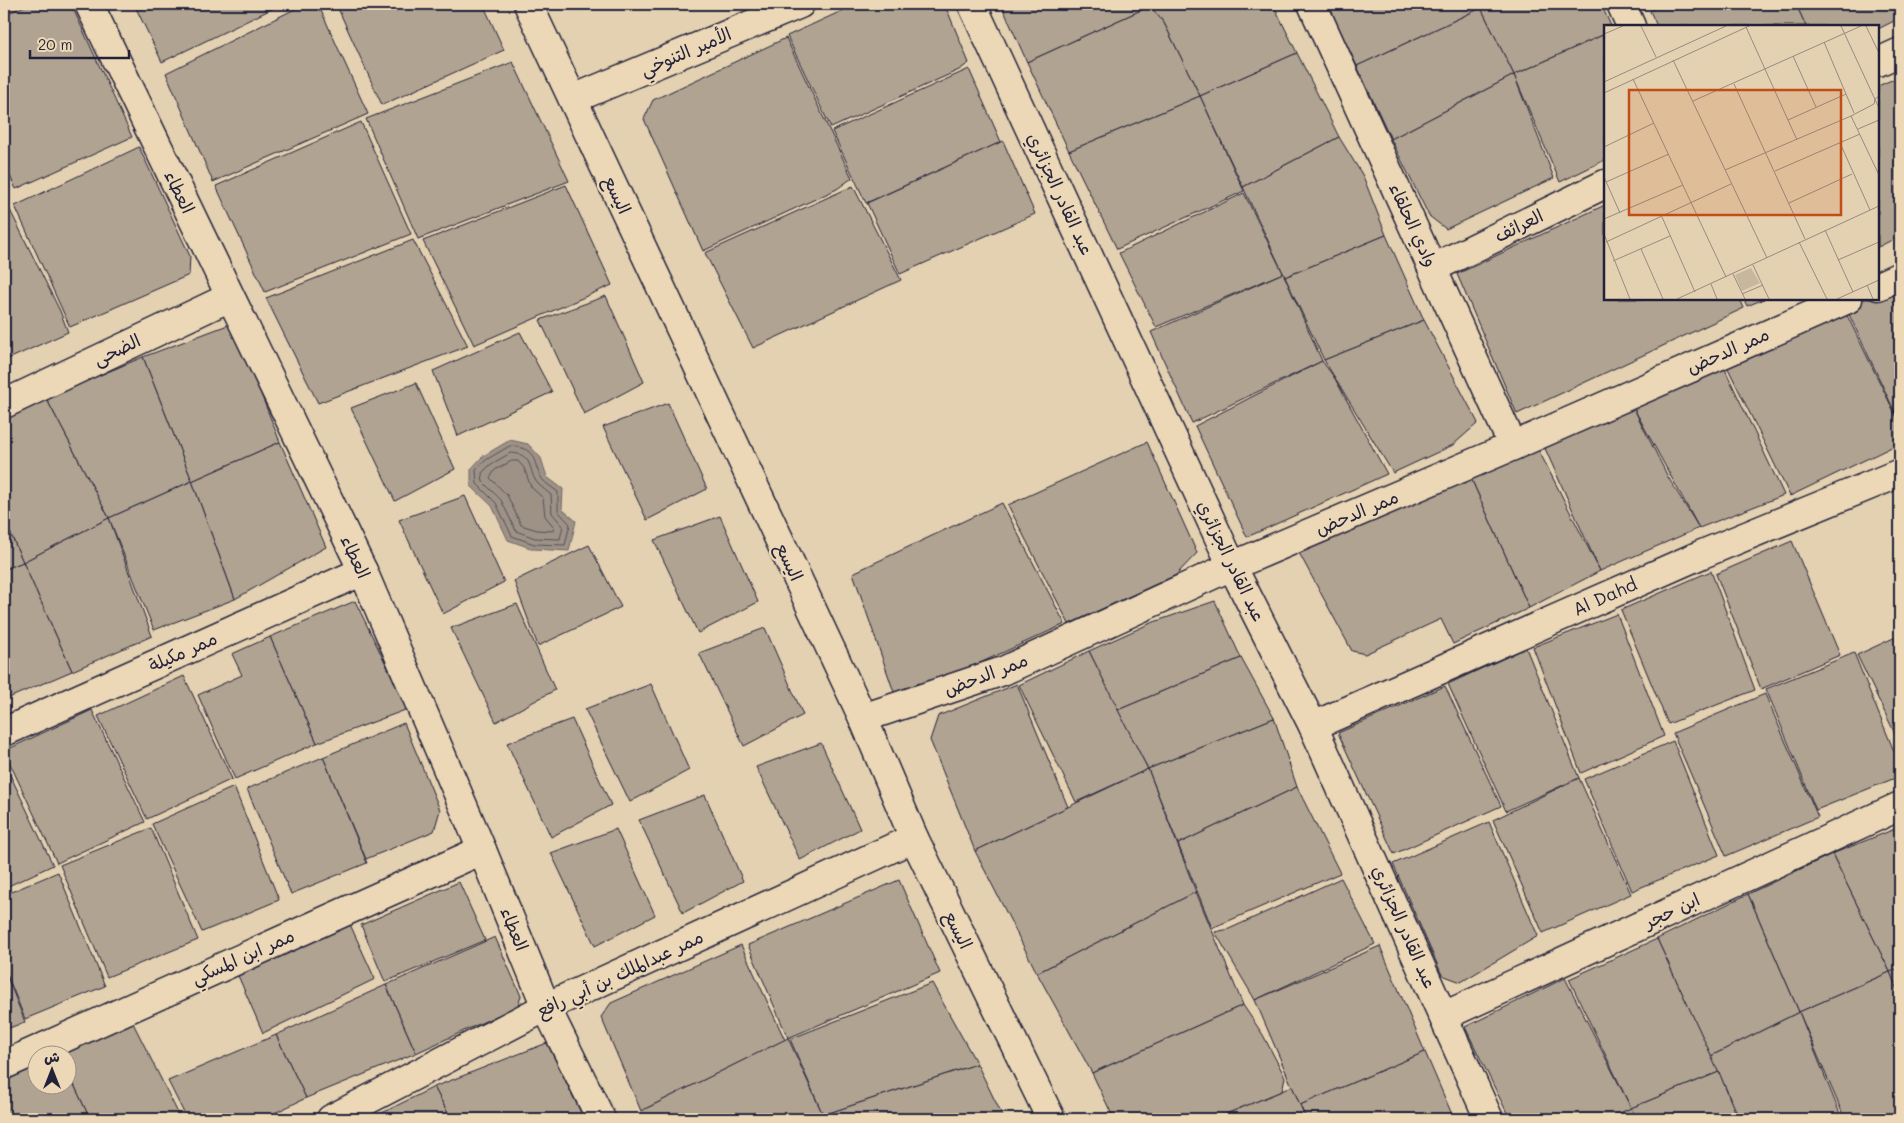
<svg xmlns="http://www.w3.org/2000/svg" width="1904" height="1123" font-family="Mali,'Playpen Sans Arabic',sans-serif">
  <rect width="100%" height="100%" fill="#e4d1b1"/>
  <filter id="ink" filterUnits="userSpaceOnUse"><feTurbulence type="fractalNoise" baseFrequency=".02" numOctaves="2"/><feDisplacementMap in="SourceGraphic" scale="10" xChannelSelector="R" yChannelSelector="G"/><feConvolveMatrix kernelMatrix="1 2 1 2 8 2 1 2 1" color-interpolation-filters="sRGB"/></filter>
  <g filter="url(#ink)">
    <!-- water -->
    <polygon fill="#9e9287" stroke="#6c6569" points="510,440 528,444 541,458 547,477 563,489 562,509 576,521 569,551 533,549 508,540 492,506 471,486 471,469 483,456"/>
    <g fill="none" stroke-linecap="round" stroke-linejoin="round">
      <!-- shore -->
      <g stroke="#544f59" stroke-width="1">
        <path d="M510,446c29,2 21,15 32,33 4,5 11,9 16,13v19l12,13 -5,21 -31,-1 -22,-8 -16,-33 -19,-19 -1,-14 10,-10z"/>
        <path d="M511,453c24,1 16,18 27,31 4,4 9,7 13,11l1,18 11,13 -3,13 -25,-1 -19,-7 -15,-31 -18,-18 -1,-9 8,-8z"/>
        <polygon points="512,461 518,461 524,468 531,487 543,498 545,516 554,527 553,531 537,530 521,525 507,495 490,478 495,470"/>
      </g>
    </g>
    <!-- building -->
    <g fill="#b1a391" stroke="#22223b">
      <polygon points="29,4 71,4 132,137 16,189 4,163 4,15"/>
      <polygon points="134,4 282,4 162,62"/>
      <polygon points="305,4 318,4 368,114 213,182 166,73"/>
      <polygon points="336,4 483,4 504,50 382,105"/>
      <polygon points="857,4 940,4 948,12 969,63 959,70 831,128 787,36"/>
      <polygon points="1001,4 1149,4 1150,6 1027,62"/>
      <polygon points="1155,4 1273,4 1297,53 1200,96 1164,23 1150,6"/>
      <polygon points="1327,4 1479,4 1481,8 1357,66"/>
      <polygon points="1479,4 1601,4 1611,26 1605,26 1605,34 1514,75"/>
      <polygon points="1664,4 1796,4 1806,26 1657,26 1650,11"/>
      <polygon points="1796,4 1900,4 1900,18 1878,29 1878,26 1806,26"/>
      <polygon points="1150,6 1164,23 1200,96 1069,151 1027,62"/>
      <polygon points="1481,8 1514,75 1391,139 1357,66"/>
      <polygon points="1605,34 1605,160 1560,182 1514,75"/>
      <polygon points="786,38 852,178 837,189 703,251 644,119 653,100"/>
      <polygon points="1297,53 1339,137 1243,187 1200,96"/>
      <polygon points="513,62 569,181 418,239 366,119"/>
      <polygon points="969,69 1001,142 866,203 832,131"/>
      <polygon points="1514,75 1554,178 1446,229 1429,216 1391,139"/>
      <polygon points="1894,79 1900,90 1900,236 1878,247 1878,86"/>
      <polygon points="1200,96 1244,191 1117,249 1069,151"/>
      <polygon points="361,122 411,234 265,292 216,186"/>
      <polygon points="1339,137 1363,176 1386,235 1285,277 1243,187"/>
      <polygon points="1003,141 1035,214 900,274 867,203"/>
      <polygon points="139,147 190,256 189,275 70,327 15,206"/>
      <polygon points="566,185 612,285 474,345 423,241"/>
      <polygon points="853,186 901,280 753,348 705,253"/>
      <polygon points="1244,193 1283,273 1156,327 1119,253"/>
      <polygon points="1605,205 1605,299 1740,299 1744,308 1517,414 1457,274"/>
      <polygon points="8,206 60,311 68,332 4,361 4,208"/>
      <polygon points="1386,235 1424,320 1324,360 1285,277"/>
      <polygon points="413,240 468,346 318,403 266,298"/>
      <polygon points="1283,273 1322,361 1192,423 1151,332"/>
      <polygon points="1900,282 1900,423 1846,308 1865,299 1878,299"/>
      <polygon points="606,296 644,382 584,414 540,320"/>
      <polygon points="1744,299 1764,299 1747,306"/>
      <polygon points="1842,305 1900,424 1900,443 1790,496 1725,362"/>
      <polygon points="1424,320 1478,423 1453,445 1393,473 1324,360"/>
      <polygon points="233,323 280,442 192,481 143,357"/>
      <polygon points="520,332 552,392 458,436 433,371"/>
      <polygon points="143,357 192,481 109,518 46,398"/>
      <polygon points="1322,361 1334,377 1387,474 1247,537 1195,426"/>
      <polygon points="1722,363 1784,495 1699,528 1631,403"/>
      <polygon points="416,383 455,469 395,501 351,408"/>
      <polygon points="46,398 109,518 23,562 4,519 4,420"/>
      <polygon points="668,403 707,489 647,520 603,427"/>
      <polygon points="1631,403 1668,477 1699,528 1600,571 1543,444"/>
      <polygon points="280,442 326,547 235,599 192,481"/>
      <polygon points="1147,442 1197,553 1176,575 1069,624 1008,505"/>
      <polygon points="1538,449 1600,571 1529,608 1469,474"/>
      <polygon points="1469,474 1529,608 1453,644 1441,619 1365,654 1352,651 1297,549"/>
      <polygon points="192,481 235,599 154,630 109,518"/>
      <polygon points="465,496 504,582 443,614 399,520"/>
      <polygon points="1002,503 1065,624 897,701 853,573"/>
      <polygon points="720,516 758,602 698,633 654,540"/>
      <polygon points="109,518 152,636 72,671 23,562"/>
      <polygon points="4,519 23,562 4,570"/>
      <polygon points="1792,541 1840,655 1761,689 1716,574"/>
      <polygon points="589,545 621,607 538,646 514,581"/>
      <polygon points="23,562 72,671 4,700 4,570"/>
      <polygon points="1711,571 1755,690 1668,724 1621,610"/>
      <polygon points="355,601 408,709 317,743 270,637"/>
      <polygon points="1215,601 1241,658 1118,710 1089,651 1151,623"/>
      <polygon points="517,604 555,690 496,722 451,628"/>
      <polygon points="1617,614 1664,736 1581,773 1533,647"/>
      <polygon points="765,628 803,715 744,746 699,653"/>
      <polygon points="1900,635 1900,744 1857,655"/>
      <polygon points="270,637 317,743 235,779 198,695 242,675 232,654"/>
      <polygon points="1526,648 1579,778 1506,811 1448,684"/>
      <polygon points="1089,651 1148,769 1076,802 1019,685"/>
      <polygon points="1854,653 1900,766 1900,776 1816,810 1766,689"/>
      <polygon points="1241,658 1274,718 1148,769 1118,710"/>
      <polygon points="184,676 232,779 147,819 98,716"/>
      <polygon points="651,684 689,770 630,802 585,709"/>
      <polygon points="1017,684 1068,807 975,851 930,740 938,716"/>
      <polygon points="1445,686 1501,806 1394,854 1338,733"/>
      <polygon points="1765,694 1818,817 1726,856 1673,733"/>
      <polygon points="92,710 145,822 57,863 4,751"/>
      <polygon points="1274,718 1297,787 1178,844 1148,769"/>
      <polygon points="572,719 611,805 551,837 507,743"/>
      <polygon points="404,723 440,810 434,831 366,859 323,757"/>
      <polygon points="1673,741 1719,855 1632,891 1584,779"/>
      <polygon points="821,743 860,829 800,860 756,767"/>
      <polygon points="323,757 367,863 291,894 247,789"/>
      <polygon points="4,762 53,865 4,888"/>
      <polygon points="1148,769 1196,892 1037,973 975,851"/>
      <polygon points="1579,778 1631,894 1543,933 1493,820"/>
      <polygon points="234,787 279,900 202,932 152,824"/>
      <polygon points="1297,787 1340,873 1212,928 1178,844"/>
      <polygon points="705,795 743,881 683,913 639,820"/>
      <polygon points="1489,822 1538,936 1461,982 1442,975 1393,864"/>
      <polygon points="1900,827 1900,968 1890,972 1832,854"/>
      <polygon points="151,828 198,940 107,977 60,865"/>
      <polygon points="616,829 655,915 595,946 551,853"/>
      <polygon points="1832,854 1890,972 1799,1012 1748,894"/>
      <polygon points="58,872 105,986 25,1019 4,967 4,895"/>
      <polygon points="1341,878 1375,944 1255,1000 1215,932 1229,929"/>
      <polygon points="899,880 940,973 788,1038 748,945"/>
      <polygon points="459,882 485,940 385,982 361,925"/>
      <polygon points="1196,892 1243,1005 1092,1073 1037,973"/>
      <polygon points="1748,894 1799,1012 1711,1056 1657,939"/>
      <polygon points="348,920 375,979 263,1033 236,971"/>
      <polygon points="495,937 521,996 518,1006 416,1053 386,985"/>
      <polygon points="1657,939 1719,1072 1631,1108 1569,979"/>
      <polygon points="741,945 785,1040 641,1111 601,1017 611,1003"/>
      <polygon points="1380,946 1425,1052 1300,1105 1255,1000"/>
      <polygon points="1900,968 1900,996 1890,972"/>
      <polygon points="4,969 25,1022 4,1030"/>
      <polygon points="1890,972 1900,997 1900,1119 1845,1119 1799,1012"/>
      <polygon points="1565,978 1631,1108 1607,1119 1510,1119 1465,1027"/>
      <polygon points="932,983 977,1064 823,1115 790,1039"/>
      <polygon points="386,985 416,1053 306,1098 276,1035"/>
      <polygon points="1243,1005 1263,1035 1285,1077 1282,1091 1214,1119 1114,1119 1092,1073"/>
      <polygon points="1799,1012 1842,1119 1740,1119 1711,1056"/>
      <polygon points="132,1021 181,1119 90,1119 68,1072 68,1056 60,1056"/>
      <polygon points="276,1035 306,1098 262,1119 187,1119 168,1081"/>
      <polygon points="788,1038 823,1115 813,1119 645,1119 641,1111"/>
      <polygon points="547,1043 584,1119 451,1119 434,1087"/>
      <polygon points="1425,1052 1454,1119 1306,1119 1300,1105"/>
      <polygon points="977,1064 1004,1119 825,1119 823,1115"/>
      <polygon points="38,1066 38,1086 68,1086 68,1072 90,1119 4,1119 4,1081"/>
      <polygon points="1719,1072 1738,1119 1637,1119 1631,1108"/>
      <polygon points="1292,1086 1306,1119 1214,1119 1282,1091"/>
      <polygon points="434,1087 451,1119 370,1119"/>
      <polygon points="1631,1108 1637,1119 1607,1119"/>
    </g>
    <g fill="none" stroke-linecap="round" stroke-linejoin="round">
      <!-- minor casing -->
      <g stroke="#22223b" stroke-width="31">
        <g id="minor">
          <polyline points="89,4 363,571 482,850 546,1007 601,1119"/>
          <polyline points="528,4 863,718 914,838 1051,1119"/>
          <polyline points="972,4 1232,566 1313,726 1489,1119"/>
          <polyline points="1312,4 1513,446"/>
          <polyline points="1621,4 1631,26"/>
          <polyline points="1878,62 1900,52"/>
          <polyline points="573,99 800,4"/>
          <polyline points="1433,268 1605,184"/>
          <polyline points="1878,286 1900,276"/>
          <polyline points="4,404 230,297"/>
          <polyline points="863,718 1003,671 1232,566 1513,446 1848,299"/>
          <polyline points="1313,726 1700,555 1900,473"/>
          <polyline points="4,732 363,571"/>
          <polyline points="1444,1016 1900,806"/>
          <polyline points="4,1065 482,850"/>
          <polyline points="331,1119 546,1007 914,838"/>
        </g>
      </g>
      <!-- minor -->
      <use href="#minor" stroke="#ecd8b6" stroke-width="28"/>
    </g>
  </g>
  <g text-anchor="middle" stroke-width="4.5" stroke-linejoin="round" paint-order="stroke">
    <!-- street labels -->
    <g font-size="18" fill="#22223b" stroke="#ecd8b6">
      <text transform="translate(686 52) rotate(-23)" y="6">الأمير التنوخي</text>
      <text transform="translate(179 192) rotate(64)" y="6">العطاء</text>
      <text transform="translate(1060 194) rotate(65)" y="6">عبد القادر الجزائري</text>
      <text transform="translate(617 195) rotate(65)" y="6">اليسع</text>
      <text transform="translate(1413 225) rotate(65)" y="6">وادي الحلقاء</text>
      <text transform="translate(1519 226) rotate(-26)" y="6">العرائف</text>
      <text transform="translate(117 350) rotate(-25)" y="6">الضحى</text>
      <text transform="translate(1728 351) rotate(-24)" y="6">ممر الدحض</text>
      <text transform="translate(1357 513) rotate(-23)" y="6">ممر الدحض</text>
      <text transform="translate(355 557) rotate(65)" y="6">العطاء</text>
      <text transform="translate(1231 561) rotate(64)" y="6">عبد القادر الجزائري</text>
      <text transform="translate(789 562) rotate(65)" y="6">اليسع</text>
      <text transform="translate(1605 597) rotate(-24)" y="6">Al Dahd</text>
      <text transform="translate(183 652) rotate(-24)" y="6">ممر مكيلة</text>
      <text transform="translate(986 675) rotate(-21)" y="6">ممر الدحض</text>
      <text transform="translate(1672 911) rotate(-25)" y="6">ابن حجر</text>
      <text transform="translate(1404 927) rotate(66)" y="6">عبد القادر الجزائري</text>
      <text transform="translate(514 929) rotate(68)" y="6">العطاء</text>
      <text transform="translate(958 930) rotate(64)" y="6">اليسع</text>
      <text transform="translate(243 957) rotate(-24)" y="6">ممر ابن المسكي</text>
      <text transform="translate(620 974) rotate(-25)" y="6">ممر عبدالملك بن أبي رافع</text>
    </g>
  </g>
  <!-- overview -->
  <g transform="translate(1604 25)">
    <rect width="275" height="275" fill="#e4d1b1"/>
    <path d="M147,243l9,15 -18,8 -7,-16z" fill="#c8b79f"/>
    <path fill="none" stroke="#968b82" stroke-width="1" d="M37,1l15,31M237,1l38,82M262,1l13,27M142,2l51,113M0,9l19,-8M220,17l30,71M189,31l23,51M69,35l94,198M29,54l93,198M0,57l122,-56M130,59l71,155M0,68l145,-67M275,71l-4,3 -1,5 -23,12 28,59M89,76l168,-75M184,95l58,-26M254,104l21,-9M236,118l30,67M0,122l50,-24M121,145l126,-54M171,146l85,-37M0,152l16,36M2,157l63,-28M185,178l63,-29M58,192l33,75M0,194l79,-34M221,205l28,62M0,209l26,65M2,217l125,-58M195,217l28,57M37,224l22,50M234,235l41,-18M9,236l57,-25M149,240l16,34M129,249l12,25M107,259l6,15M263,260l6,14M138,269l21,-9M73,274l202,-93M233,274l42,-19"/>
    <path fill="#c04e15" fill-opacity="0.15" stroke="#c04e15" stroke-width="2.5" d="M25,65h212v125h-212z"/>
    <rect width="275" height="275" fill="none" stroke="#22223b" stroke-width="2.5"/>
  </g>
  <!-- margin -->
  <rect width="1904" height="1123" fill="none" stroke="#ecd8b6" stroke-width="20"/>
  <rect x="10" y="10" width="1884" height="1103" fill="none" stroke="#22223b" stroke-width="2" filter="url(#ink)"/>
  <!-- north arrow -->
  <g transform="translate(52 1070)"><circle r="24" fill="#ecd8b6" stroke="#9b8f85"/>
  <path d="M0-4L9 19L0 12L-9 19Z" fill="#22223b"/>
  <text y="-8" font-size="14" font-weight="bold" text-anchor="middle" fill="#22223b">ش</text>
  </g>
  <!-- scale -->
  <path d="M30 50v8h99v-8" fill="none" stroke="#22223b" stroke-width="2.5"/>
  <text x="38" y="50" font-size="15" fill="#22223b" stroke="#ecd8b6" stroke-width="4" paint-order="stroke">20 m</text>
</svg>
